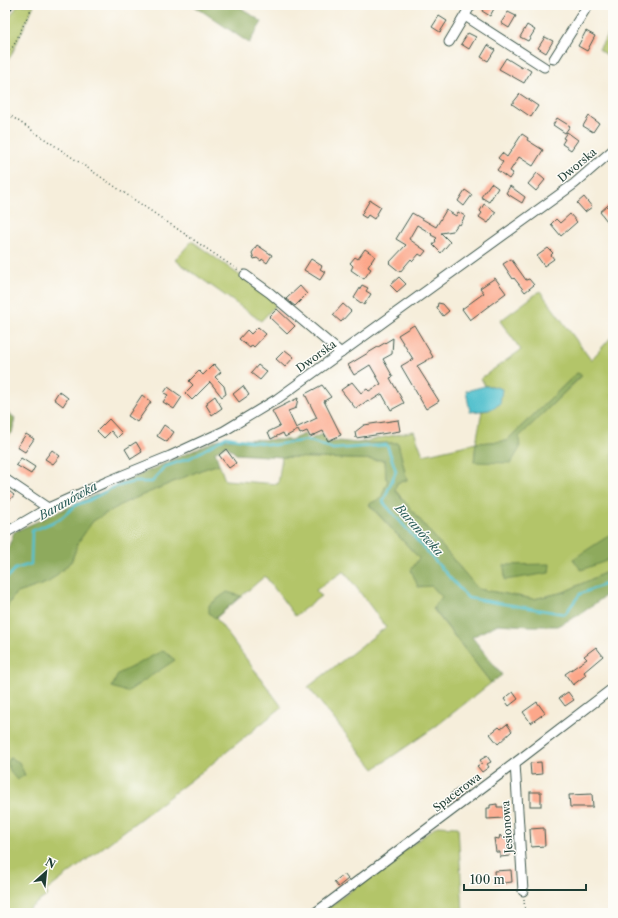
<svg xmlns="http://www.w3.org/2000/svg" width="618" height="918" font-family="'Libre Caslon Text',serif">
  <rect width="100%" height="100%" fill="#fdfcf7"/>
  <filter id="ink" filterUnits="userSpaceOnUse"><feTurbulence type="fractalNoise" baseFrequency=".025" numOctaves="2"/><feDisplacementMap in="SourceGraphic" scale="8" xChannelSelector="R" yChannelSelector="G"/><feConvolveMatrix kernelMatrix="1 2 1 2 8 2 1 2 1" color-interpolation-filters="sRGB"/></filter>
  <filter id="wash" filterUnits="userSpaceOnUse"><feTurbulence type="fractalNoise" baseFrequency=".012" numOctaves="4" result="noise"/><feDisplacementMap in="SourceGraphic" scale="16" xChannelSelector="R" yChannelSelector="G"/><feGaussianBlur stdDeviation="0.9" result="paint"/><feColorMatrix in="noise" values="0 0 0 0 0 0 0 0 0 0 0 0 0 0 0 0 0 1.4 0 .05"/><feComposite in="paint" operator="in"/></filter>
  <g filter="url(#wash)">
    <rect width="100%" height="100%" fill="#f6eedb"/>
    <!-- green -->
    <g fill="#b3c569" stroke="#69814e" fill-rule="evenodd">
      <polygon points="18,5 34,5 11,56 5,63 5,24"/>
      <polygon points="610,31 613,33 613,60 599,49"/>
      <polygon points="192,241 278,303 261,321 175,260"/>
      <path d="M540,291l51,69 22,-25v234l-49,23 -30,7 -56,-10 -83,-99 2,-7 10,-3 -9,-37h-41l57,-12 9,24 53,-12 6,-32 7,-1 13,-21 -10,-3h-7l-4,-8 40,-28 -21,-29zM577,373l5,3 -64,61 -44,25 2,-19 30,-2z"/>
      <polygon points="282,457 385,460 386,479 388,480 381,498 369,505 419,558 432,586 442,597 433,609 491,683 435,727 374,769 308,687 386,627 344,571 316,590 321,596 295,616 265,576 216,618 282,707 208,767 46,891 48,895 23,913 5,913 5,610 15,594 49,582 71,562 79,541 93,521 124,503 201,470 219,464 225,480 278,484"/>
      <polygon points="437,826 458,827 463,913 321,913"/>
    </g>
    <!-- forest -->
    <g fill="#8eaa5d" stroke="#567448">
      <polygon points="193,5 237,5 262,22 249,43"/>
      <polygon points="577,373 582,375 519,437 520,448 511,463 474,462 476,443 506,441"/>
      <polygon points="5,410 15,418 12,433 5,440"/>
      <polygon points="304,434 309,440 322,434 328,443 338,441 357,443 398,443 407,480 397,483 395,490 478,589 534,599 564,592 613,569 613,595 608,594 579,615 557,626 530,626 498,624 472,637 502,675 491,683 433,608 442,597 432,586 418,587 411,570 419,558 369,504 381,498 388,480 386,479 385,460 282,457 236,454 226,445 215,452 219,464 201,470 124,503 93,521 79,541 71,562 49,582 15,594 5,610 5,573 8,571 7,551 14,532 219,439 291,440"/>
      <polygon points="613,533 613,555 606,561 581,570 573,559"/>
      <polygon points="550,564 549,573 505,580 504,565"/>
      <polygon points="227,592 241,596 215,618 209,613 209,605"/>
      <polygon points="162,651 165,652 175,660 127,692 112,687 118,674"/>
      <polygon points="10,758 19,762 25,775 17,780 11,773 7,763"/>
    </g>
    <!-- water -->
    <polygon fill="#55c1ce" stroke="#3a7f81" points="485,386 492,386 502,389 500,404 489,410 470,412 466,391"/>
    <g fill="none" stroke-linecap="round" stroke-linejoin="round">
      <!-- stream -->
      <polyline stroke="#55c1ce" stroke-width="2.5" points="5,578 8,577 15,569 31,564 32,531 60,519 76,505 90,500 112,488 133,482 152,482 164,467 190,458 226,437 273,445 308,440 333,449 387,445 396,471 383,502 468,598 565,614 580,594 613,581"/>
    </g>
    <g id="blocks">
      <!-- building -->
      <g fill="#fca78a">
        <polygon points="486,5 496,5 490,16 482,11"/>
        <polygon points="508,12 516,16 509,28 501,23"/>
        <polygon points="439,16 447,21 440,32 432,27"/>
        <polygon points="527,25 535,30 528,41 520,37"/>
        <polygon points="586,31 595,36 587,51 578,46"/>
        <polygon points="468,33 476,37 469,49 461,44"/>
        <polygon points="545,37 553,41 546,53 538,48"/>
        <polygon points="488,45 495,50 488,61 481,57"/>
        <polygon points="506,58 522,68 523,66 531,71 524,83 499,69"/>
        <polygon points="520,94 538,106 531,117 512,104"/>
        <polygon points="589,116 599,123 593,132 583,126"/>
        <polygon points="557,118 570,126 565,133 553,125"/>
        <polygon points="567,132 578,140 571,150 562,144 565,139 563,138"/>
        <polygon points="522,134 528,138 527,140 543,150 533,166 519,157 510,171 513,173 509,179 497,170 503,162 498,158 502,153 507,157"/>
        <polygon points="537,173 545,180 536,191 528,184"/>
        <polygon points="491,183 498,188 489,202 481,197"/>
        <polygon points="510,186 525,197 522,203 506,193"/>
        <polygon points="465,190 472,195 464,206 458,201"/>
        <polygon points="584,197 592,207 585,212 577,203"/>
        <polygon points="370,200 381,207 374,219 368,215 366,218 361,215"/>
        <polygon points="613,201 613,215 607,221 600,212"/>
        <polygon points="484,204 496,212 488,223 479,217 482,213 480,211"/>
        <polygon points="446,210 456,216 458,212 465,216 460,225 458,224 453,231 441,233 450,242 441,253 433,245 436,241 435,240 437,238 431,235 432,234 417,225 409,239 426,251 422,256 419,254 413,261 411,259 400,272 389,263 406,245 396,239 412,213 436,227"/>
        <polygon points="570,214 577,222 561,236 551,224 556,219 560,223"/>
        <polygon points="257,245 272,255 267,263 262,259 261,261 257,258 254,259 252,253"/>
        <polygon points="548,248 553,253 551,255 554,259 544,266 537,256"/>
        <polygon points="365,249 375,256 368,267 371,269 364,279 351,270 353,266 350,263 355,257 358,259"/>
        <polygon points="311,259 322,266 320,269 325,272 320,280 304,270"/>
        <polygon points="511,259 526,280 529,279 534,285 525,292 514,278 513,279 503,264"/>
        <polygon points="399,277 406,284 397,292 390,285"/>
        <polygon points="495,278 506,293 470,320 462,309 484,293 480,288"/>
        <polygon points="362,285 368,288 366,291 371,294 364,305 354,298"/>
        <polygon points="300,286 307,294 295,306 286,299"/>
        <polygon points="438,303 443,304 449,311 443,316 437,308"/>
        <polygon points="343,304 351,311 341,322 333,315"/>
        <polygon points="277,309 295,326 287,334 269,317"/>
        <polygon points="414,325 433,357 417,366 439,401 426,409 401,366 413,359 398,335"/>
        <polygon points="258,327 266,334 254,347 252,345 250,348 239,339 247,330 251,334"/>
        <polygon points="393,338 392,354 383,359 393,377 390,378 404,403 391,410 382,394 369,402 368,400 356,409 341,390 352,382 361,393 367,389 369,391 381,384 370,365 354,375 348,365"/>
        <polygon points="285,350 294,357 285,367 276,359"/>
        <polygon points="214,364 221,372 215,377 224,386 226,394 222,397 210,382 192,400 185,393 193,385 189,381 199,371 203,375"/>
        <polygon points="258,365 267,372 260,380 251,373"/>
        <polygon points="322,385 331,397 324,401 341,435 328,441 323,431 310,437 307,431 300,434 298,430 285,437 283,433 271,439 268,432 280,426 272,411 298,398 296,408 288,411 296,428 317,418 305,394"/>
        <polygon points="243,386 249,395 239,402 233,394"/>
        <polygon points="168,387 182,397 174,409 163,402 168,395 164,393"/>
        <polygon points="59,391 68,398 63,406 54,399"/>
        <polygon points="142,395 151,402 137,422 128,416"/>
        <polygon points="215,396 222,408 212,415 206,405 208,404 207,402"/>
        <polygon points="109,419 122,433 117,438 111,431 104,438 97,431"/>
        <polygon points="398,420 400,431 356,438 355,432 364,425"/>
        <polygon points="164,425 174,432 167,442 157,436"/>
        <polygon points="26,434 34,439 25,452 17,447"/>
        <polygon points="136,442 142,452 131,459 125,449"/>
        <polygon points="226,449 236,463 229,468 219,455"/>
        <polygon points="52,450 60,456 53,464 45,459"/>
        <polygon points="21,458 35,467 31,474 16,465"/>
        <polygon points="5,488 14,495 5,506"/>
        <polygon points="596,647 603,656 584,672 586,675 573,685 565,674 587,659 584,656"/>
        <polygon points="513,692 518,699 509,706 504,699"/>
        <polygon points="568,692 574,700 565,706 559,698"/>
        <polygon points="537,702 545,713 531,723 523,712"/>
        <polygon points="507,724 512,731 498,744 490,734 499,727 501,729"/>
        <polygon points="487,756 491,762 487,764 489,767 482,772 477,766 482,763 480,760"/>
        <polygon points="541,762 542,774 531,775 530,763"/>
        <polygon points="463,785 467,791 455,801 450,794"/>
        <rect x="530" y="792" width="11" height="14"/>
        <polygon points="592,794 593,807 570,807 569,795"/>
        <polygon points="497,804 497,807 504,807 504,818 487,819 487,808 490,808 490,805"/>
        <polygon points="544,828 545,846 531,847 530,829"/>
        <polygon points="500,835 503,839 508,838 510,856 500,857 500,852 496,852 494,838 499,839"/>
        <polygon points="511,870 512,882 495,884 494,871"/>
        <polygon points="344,874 348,879 338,887 334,882"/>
      </g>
    </g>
  </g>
  <g filter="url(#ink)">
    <use href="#blocks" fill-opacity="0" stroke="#3f584d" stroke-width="1"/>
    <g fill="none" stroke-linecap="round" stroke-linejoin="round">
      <!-- minor casing -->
      <g stroke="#3f584d" stroke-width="11">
        <g id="minor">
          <polyline points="465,16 544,67"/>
          <polyline points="449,42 471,5"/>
          <polyline points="554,59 588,5"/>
          <polyline points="245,275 270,293 341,353"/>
          <polyline points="5,479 48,508"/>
          <polyline points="5,533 48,508 106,482 170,456 224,431 277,399 574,184 613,150"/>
          <polyline points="515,763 523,891"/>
          <polyline points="315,913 515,763 613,688"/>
        </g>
      </g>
      <!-- path -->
      <g stroke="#3f584d" stroke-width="1.5" stroke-dasharray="1 3" stroke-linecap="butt">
        <polyline points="5,57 14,45 33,5"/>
        <polyline points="5,112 238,270"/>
        <polyline points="524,899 525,913"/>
      </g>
      <!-- minor -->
      <use href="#minor" stroke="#fff" stroke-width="9"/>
      <!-- rail casing -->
      <g stroke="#1f3d34" stroke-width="4">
        <polyline id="rail" points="5,15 12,5"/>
      </g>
      <!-- rail -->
      <use href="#rail" stroke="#fdfcf7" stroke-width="2.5" stroke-dasharray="8" stroke-linecap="butt"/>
    </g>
  </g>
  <g text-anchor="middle" stroke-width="3" stroke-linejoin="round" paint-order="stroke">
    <!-- street labels -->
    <g font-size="11" fill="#1f3d34" stroke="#fdfcf7">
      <text transform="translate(577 165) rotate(-40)" y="4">Dworska</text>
      <text transform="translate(316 356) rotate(-36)" y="4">Dworska</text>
      <text transform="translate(457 792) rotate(-37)" y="4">Spacerowa</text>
      <text transform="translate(507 827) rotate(-94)" y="4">Jesionowa</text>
    </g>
    <!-- water labels -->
    <g font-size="12" font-style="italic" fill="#2c5e5a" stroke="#fdfcf7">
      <text transform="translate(68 501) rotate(-29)" y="4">Baranówka</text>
      <text transform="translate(419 530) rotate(48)" y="4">Baranówka</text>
    </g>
  </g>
  <!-- margin -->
  <rect width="618" height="918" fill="none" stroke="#fdfcf7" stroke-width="20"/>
  <!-- north arrow -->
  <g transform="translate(46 872) rotate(27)" stroke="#fdfcf7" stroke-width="3" paint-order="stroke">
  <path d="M0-3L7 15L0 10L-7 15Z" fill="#1f3d34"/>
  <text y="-6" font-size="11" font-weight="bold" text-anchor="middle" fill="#1f3d34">N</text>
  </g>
  <!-- scale -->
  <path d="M464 884v6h122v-6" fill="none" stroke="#1f3d34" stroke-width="2"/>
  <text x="470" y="884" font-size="12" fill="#1f3d34" stroke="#fdfcf7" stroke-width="3" paint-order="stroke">100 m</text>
</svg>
